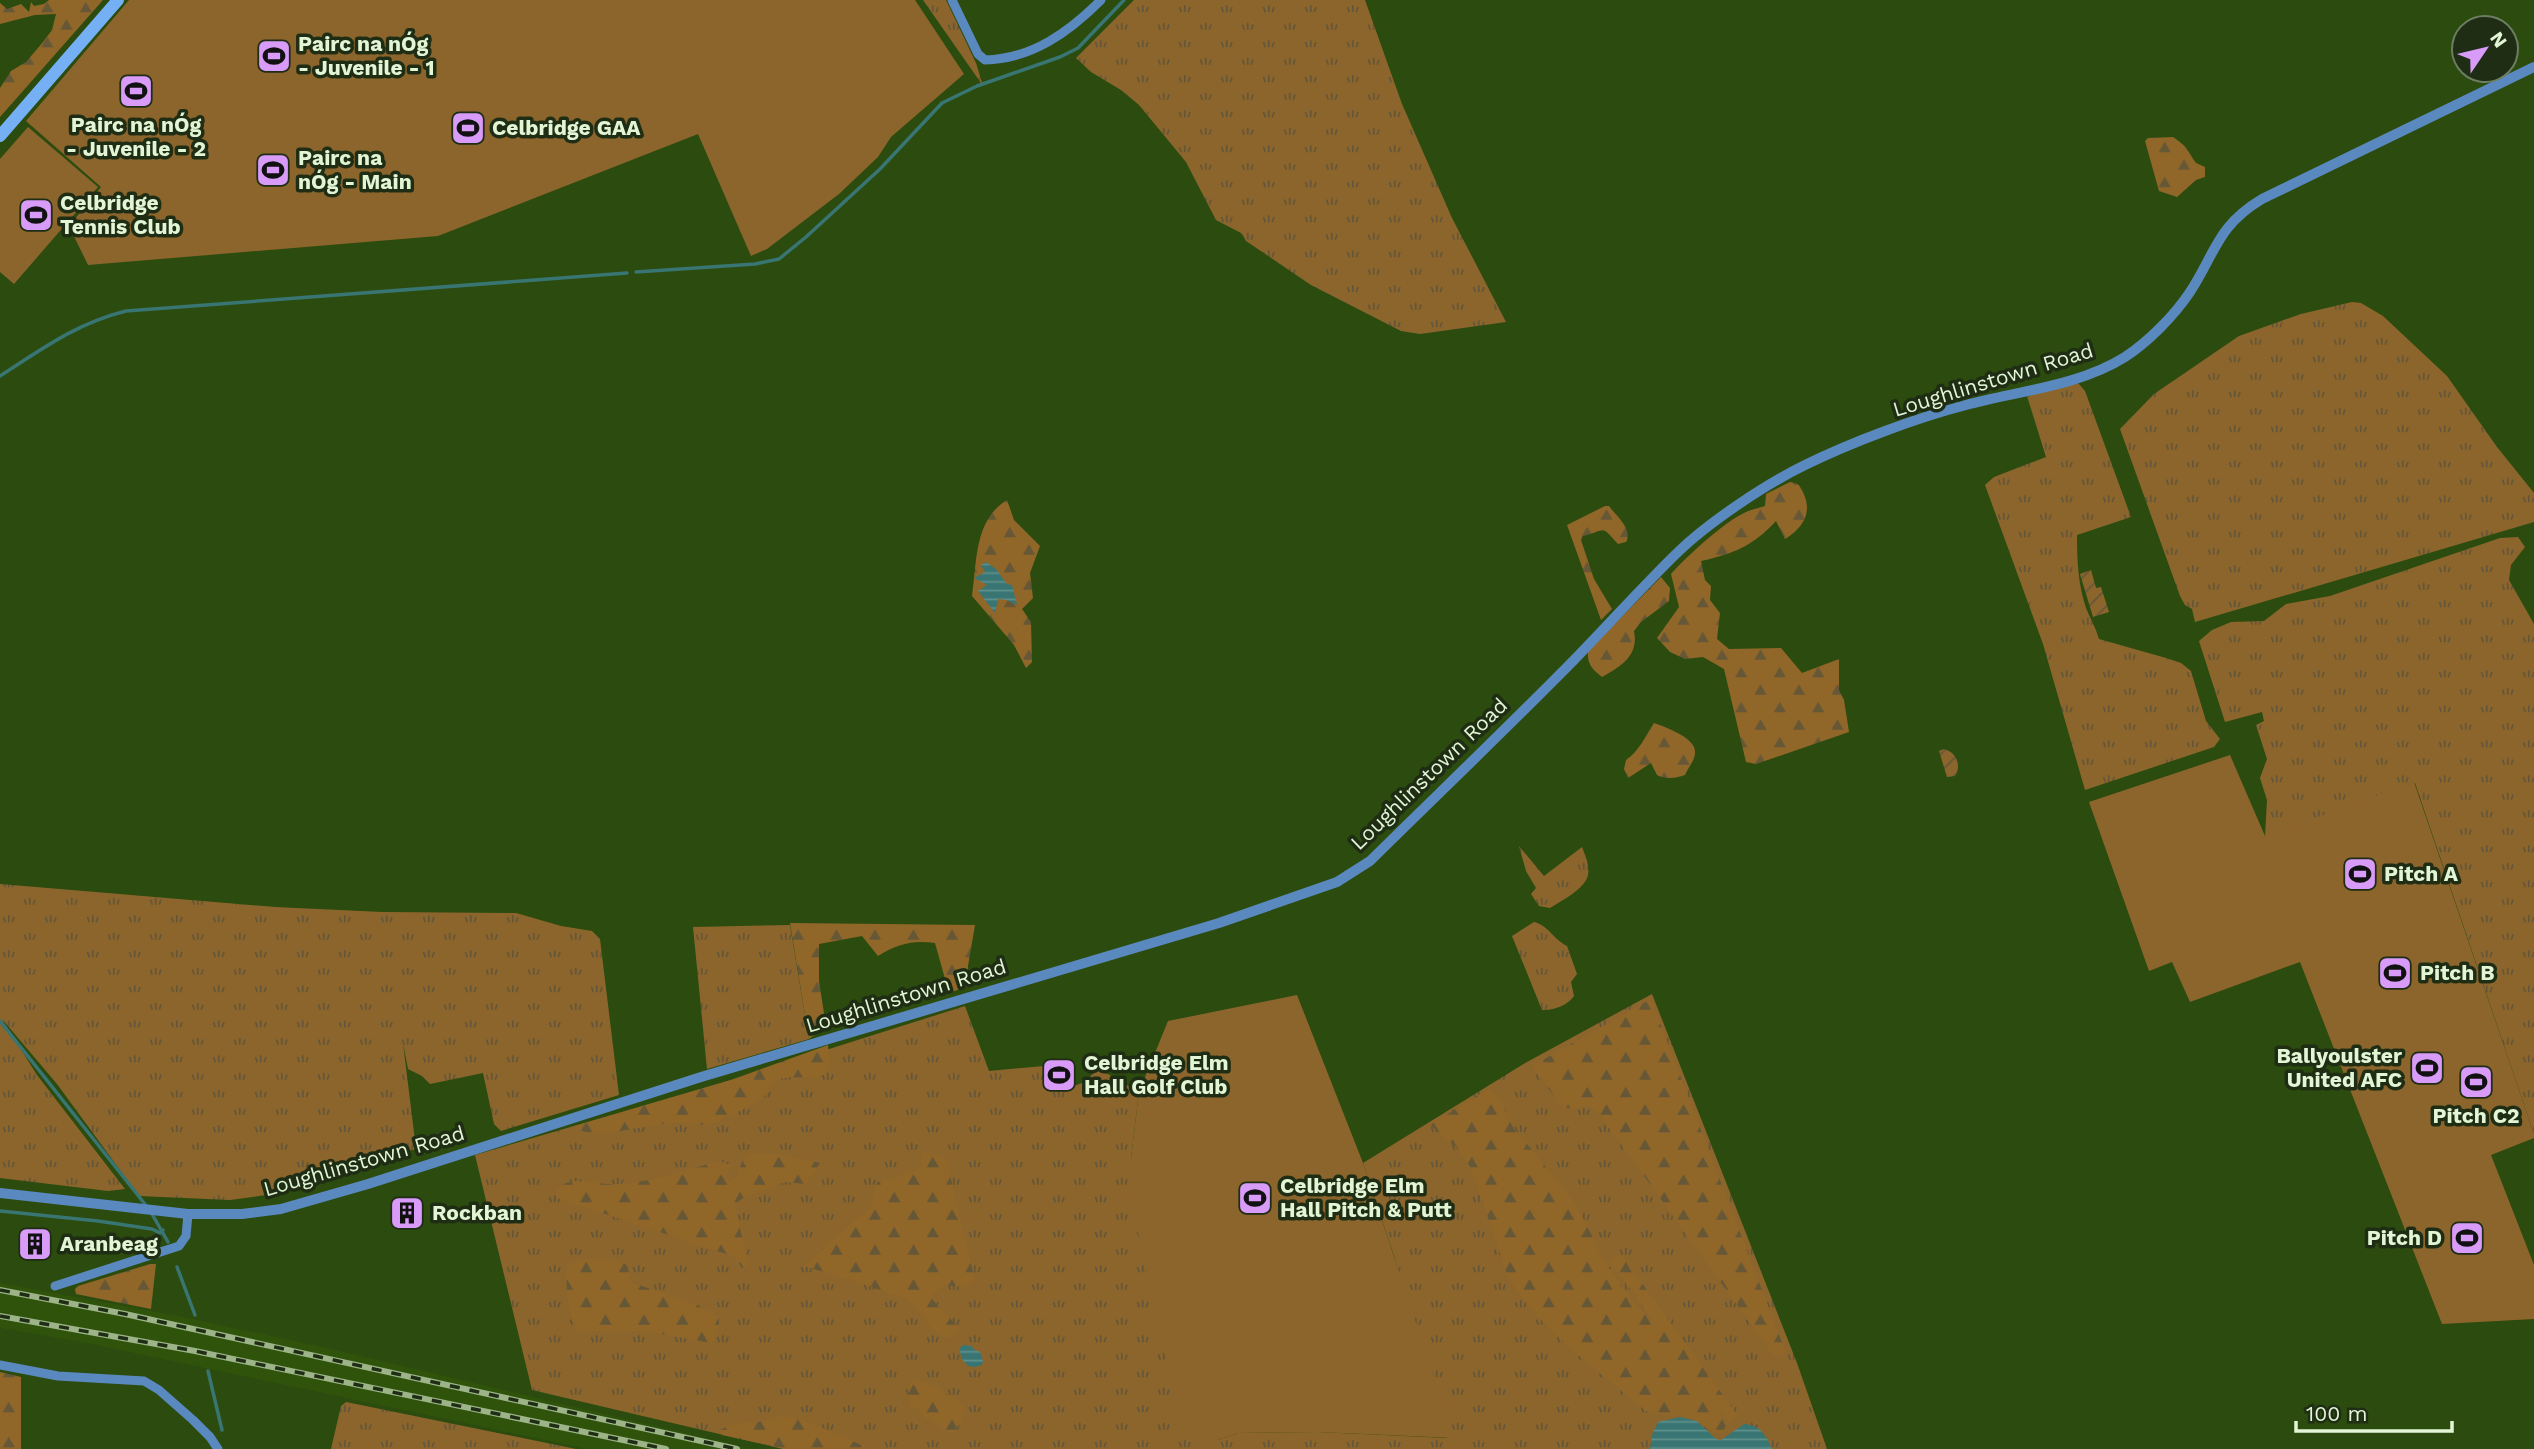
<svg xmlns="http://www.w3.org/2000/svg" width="2534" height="1449" font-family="'Work Sans',sans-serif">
  <defs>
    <pattern id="grass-tufts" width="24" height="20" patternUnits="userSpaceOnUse" patternTransform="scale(1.75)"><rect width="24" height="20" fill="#8c652d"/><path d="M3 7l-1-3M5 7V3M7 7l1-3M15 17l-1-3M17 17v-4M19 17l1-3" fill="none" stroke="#645637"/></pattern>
    <pattern id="forest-firs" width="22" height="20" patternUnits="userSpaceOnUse" patternTransform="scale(1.75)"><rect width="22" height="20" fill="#906629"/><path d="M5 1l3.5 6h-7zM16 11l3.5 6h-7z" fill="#665736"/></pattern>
    <pattern id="garden-furrows" width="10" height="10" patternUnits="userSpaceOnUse" patternTransform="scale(1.75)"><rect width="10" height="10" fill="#8c652d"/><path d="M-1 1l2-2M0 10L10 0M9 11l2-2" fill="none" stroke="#645637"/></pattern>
    <pattern id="water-rules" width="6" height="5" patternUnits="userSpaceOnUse" patternTransform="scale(1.75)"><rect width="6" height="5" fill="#397573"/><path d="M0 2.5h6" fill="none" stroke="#5f908c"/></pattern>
  </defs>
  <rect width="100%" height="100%" fill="#2c4b0e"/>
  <!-- built -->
  <polygon fill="#30530c" points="0,1283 178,1316 327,1348 752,1449 588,1449 82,1342 0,1328"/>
  <!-- grass -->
  <g fill="url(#grass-tufts)">
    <polygon points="923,0 946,0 976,63 983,86"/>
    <polygon points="1134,0 1365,0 1402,104 1452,218 1506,322 1420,334 1401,331 1311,285 1246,241 1241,233 1216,220 1186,162 1139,105 1121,90 1091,72 1076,58"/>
    <polygon points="2352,302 2361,303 2383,316 2447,376 2497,447 2534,493 2534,522 2195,622 2192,609 2185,605 2180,596 2120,429 2154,394 2239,336 2301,314"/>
    <path d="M2078,383l7,8 46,126 -54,18c0,25 1,49 9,73 4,10 10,20 13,31l67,19 15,5 10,8 15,50 14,18 -6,8 -129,43 -42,-146 -58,-159 9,-8 52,-20 -19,-61z"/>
    <polygon points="2518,537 2525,547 2511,565 2509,580 2534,624 2534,1134 2415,783 2265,837 2267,800 2260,778 2267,759 2256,725 2264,721 2262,712 2225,722 2199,641 2212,630 2231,622 2264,621 2286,604 2330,596 2500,538"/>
    <path d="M1519,846l25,30 38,-29c3,8 8,19 6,28 -3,14 -27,26 -38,33l-11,-2 -8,-12 5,-6 -10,-17z"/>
    <polygon points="0,884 275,907 382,912 516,913 561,926 592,931 600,939 619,1095 501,1131 494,1124 483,1073 430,1084 422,1076 408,1069 403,1043 416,1149 346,1167 281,1193 230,1200 139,1196 57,1084 2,1019 37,1075 125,1189 108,1191 0,1178"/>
    <path d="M1534,922c15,4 18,16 33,24l10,28 -6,8 3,14c-6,9 -21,15 -32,14l-30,-74z"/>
    <polygon points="790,925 809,1039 707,1069 693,927"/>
    <polygon points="1652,994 1797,1363 1827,1449 783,1449 532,1390 475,1155 731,1080 965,1006 989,1071 1044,1066 1058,1092 1082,1083 1099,1069 1139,1092 1131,1158 1218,1440 1238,1433 1318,1432 1447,1438 1394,1256 1363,1163 1527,1062"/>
    <polygon points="346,1402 576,1449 331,1449 341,1406"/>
  </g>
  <!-- forest -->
  <g fill="url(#forest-firs)">
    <polygon points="49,0 103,0 0,117 0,88 11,71 26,62 43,42 52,30 56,14 35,15 0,24 0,3 7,9 21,4 29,12 31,2 34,6 44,4"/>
    <path d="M2173,137c16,11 13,12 23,26l9,4v10l-9,3 -19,17 -18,-6 -14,-50 3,-3z"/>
    <path d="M1790,482l8,2c16,22 10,41 -13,55l-9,-18c-23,25 -43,33 -75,40l4,19 6,6 -1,14 10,13 -3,26 12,10 52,-1 21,25 37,-14v31l5,10 5,32 -93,32 -10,-2 -22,-93 -21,-12 -18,2 -15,-7 -13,-14 22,-31 -8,-33c16,-18 52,-51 73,-61 6,-3 14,-5 21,-7l1,-12z"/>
    <path d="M1007,500l7,20 26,26 -10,27 3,25 -11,11 9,13 1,40 -6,6 -12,-23 -42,-49c5,-34 2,-76 35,-96z"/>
    <path d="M1605,506h4c8,11 24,23 17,36l-8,2c-18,-20 -11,-14 -35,-8l-2,4 13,39 18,30 -11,11 -34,-95z"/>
    <path d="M1661,577l9,11 -1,13 -28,21 -7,9c5,24 -12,35 -32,46 -10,-8 -15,-13 -14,-26z"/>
    <path d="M1654,723c11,4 43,15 41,30 0,7 -7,15 -10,22 -10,3 -18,5 -28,0l-6,-12 -23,15 -4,-9 2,-9c13,-9 19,-23 28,-37z"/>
    <path d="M790,923l185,2 -7,41v20l-19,7 -14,-50c-22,-3 -38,1 -57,13l-16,-20 -43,8v37l7,45 -17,13z"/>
    <polygon points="1651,999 1786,1353 1774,1356 1600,1115 1588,1105 1574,1109 1562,1107 1532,1066"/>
    <path d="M828,1045l2,18 -5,11c-15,8 -39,-2 -52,9 -5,5 -6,13 -13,17 -4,3 -44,23 -48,24 -11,2 -26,-2 -38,-1 -22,0 -86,20 -99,3l156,-46z"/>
    <path d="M1488,1089c15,8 16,25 26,39l58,71 17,30 13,29 30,43 25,25 -48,-66 12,-6 117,162 -9,6 -14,-18 11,21 -4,9c-14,-1 -18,-11 -31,-15 -14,-5 -30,-3 -45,-8 -48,-40 -105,-80 -138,-134l-37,-109 -15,-21 -26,-22z"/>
    <path d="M922,1152l24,6 29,123 -12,6 -19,-2 -14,12 30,32c-19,29 -39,-22 -51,-28 -8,-5 -18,-7 -26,-10 -26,-9 -52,-17 -79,-25 24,-19 43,-41 67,-58l6,-26 20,-4 25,-11z"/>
    <path d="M749,1153l31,1 40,9 -14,21 -21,-2 -42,16 -9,7 15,60 -7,3 -7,-11 -178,-59 -2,-7c14,-18 42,-5 63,-7 35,-2 69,-15 102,-23l10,4 -4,11 3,6 7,-4 7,-19z"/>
    <path d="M583,1259l39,2 6,6 2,15 68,23 21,13v9l-7,16 -67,-12h-68c-9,-21 -12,-45 -10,-67z"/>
    <polygon points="150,1264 156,1264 151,1309 76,1294 75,1289 78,1286"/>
    <polygon points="0,1372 21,1377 21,1449 0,1449"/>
    <path d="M914,1380c20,1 34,16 51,26 0,9 -6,23 -14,27l-27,-16 -6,-8 -7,-1 -4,-12 3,-5v-8z"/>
    <path d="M780,1416c32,2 62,24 94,33h-87l-65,-14 -3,-5 19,-7 20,-1z"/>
  </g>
  <!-- park -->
  <g fill="#8c652d">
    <polygon points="129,0 915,0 964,74 891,137 878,157 839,194 767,249 751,256 698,134 438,236 88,265 69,226 101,187 26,121"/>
    <polygon points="28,127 98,187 14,284 0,272 0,159"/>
    <polygon points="2230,755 2265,836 2414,782 2534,1134 2534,1138 2491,1155 2534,1265 2534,1319 2442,1324 2300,962 2190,1002 2172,962 2149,971 2089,802"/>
    <polygon points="1297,995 1363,1163 1454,1438 1318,1432 1238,1433 1218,1440 1181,1430 1138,1233 1131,1158 1139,1092 1168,1021"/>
  </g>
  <!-- garden -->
  <g fill="url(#garden-furrows)">
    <polygon points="2091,570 2096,588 2101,587 2109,612 2093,617 2080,574"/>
    <path d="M1944,749c12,3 18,16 11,27l-8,1 -8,-26z"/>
  </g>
  <!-- water -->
  <g fill="url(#water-rules)">
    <polygon points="986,562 996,569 1007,584 1012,585 1017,605 1007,600 998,599 995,613 978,591 987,585 974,578 985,572 981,565"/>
    <polygon points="963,1345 972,1346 973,1349 980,1352 983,1361 982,1365 975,1367 968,1366 962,1359 959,1349"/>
    <path d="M1680,1417l17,4 19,18 5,1 23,-16c16,1 22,11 28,25h-122l2,-14 6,-13z"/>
  </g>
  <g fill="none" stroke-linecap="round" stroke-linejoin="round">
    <!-- stream -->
    <g stroke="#397573" stroke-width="3.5">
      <polyline points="636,272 755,264 779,259 806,237 880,169 942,103 977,86 1060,57 1078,48 1124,0"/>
      <path d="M0,376c42,-27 77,-53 126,-65l501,-38"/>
      <polyline points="0,1021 148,1208"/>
      <polyline points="0,1211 98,1221 152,1229 160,1233 163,1230"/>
      <polyline points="152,1214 168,1242"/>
      <polyline points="177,1267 195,1315"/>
      <polyline points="208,1371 222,1430"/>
    </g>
    <!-- minor -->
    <g stroke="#5a89bf" stroke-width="9">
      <path d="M952,0l26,54 7,6c47,-1 84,-28 116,-60"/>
      <polyline points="55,1286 179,1246 186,1236 188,1214"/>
      <polyline points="0,1365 58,1376 144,1381 159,1390 193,1420 210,1437 218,1449"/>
    </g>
    <!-- tertiary -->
    <path stroke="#5a89bf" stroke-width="10" d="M0,1193l188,21h54l39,-5 87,-25 333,-107 518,-154 118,-41 33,-21c68,-67 137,-133 204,-201 35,-36 68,-73 104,-108 31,-30 88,-68 127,-87 47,-23 111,-47 161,-60 52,-14 113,-19 159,-48 23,-15 49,-41 65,-65 26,-40 27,-66 72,-93l272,-132"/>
    <!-- secondary -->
    <polyline stroke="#75b0f5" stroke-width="12" points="0,136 118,0"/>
    <!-- rail casing -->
    <g stroke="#9cb488" stroke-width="6">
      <g id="rail">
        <polyline points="0,1290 125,1314 737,1449"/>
        <polyline points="0,1316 195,1351 666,1449"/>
      </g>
    </g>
    <!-- rail -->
    <use href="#rail" stroke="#1e2d14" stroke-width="3.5" stroke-dasharray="10" stroke-linecap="butt"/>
  </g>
  <!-- icons -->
  <defs>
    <g id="stadium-square" transform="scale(1.75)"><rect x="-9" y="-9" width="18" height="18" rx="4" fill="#d89bf8" stroke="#1e2d14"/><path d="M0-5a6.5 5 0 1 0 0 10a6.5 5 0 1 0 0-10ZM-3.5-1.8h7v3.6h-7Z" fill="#111"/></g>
    <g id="building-square" transform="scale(1.75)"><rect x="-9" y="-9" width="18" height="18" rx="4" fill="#d89bf8" stroke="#1e2d14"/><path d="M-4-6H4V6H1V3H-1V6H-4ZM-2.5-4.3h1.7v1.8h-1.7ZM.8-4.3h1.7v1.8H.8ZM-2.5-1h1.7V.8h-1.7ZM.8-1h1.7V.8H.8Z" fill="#111"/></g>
  </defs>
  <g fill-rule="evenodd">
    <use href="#stadium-square" x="274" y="56"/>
    <use href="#stadium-square" x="136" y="91"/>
    <use href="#stadium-square" x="468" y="128"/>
    <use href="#stadium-square" x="273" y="170"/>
    <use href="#stadium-square" x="36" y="215"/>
    <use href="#stadium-square" x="2360" y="874"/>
    <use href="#stadium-square" x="2395" y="973"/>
    <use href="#stadium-square" x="2427" y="1068"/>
    <use href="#stadium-square" x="1059" y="1075"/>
    <use href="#stadium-square" x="2476" y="1082"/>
    <use href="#stadium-square" x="1255" y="1198"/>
    <use href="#building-square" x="407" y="1213"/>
    <use href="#stadium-square" x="2467" y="1238"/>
    <use href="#building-square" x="35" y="1244"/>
  </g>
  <g text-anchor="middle" stroke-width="7" stroke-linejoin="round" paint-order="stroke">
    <!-- poi labels -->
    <g font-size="21" font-weight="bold" fill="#e2f6d5" stroke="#1e2d14" text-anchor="start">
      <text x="298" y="51">Pairc na nÓg<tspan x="298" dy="24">- Juvenile - 1</tspan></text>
      <text x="136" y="132" text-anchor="middle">Pairc na nÓg<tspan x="136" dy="24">- Juvenile - 2</tspan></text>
      <text x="492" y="135">Celbridge GAA</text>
      <text x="298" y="165">Pairc na<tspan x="298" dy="24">nÓg - Main</tspan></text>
      <text x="60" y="210">Celbridge<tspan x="60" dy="24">Tennis Club</tspan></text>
      <text x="2384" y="881">Pitch A</text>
      <text x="2420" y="980">Pitch B</text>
      <text x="2402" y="1063" text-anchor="end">Ballyoulster<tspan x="2402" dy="24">United AFC</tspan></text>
      <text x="1084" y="1070">Celbridge Elm<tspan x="1084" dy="24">Hall Golf Club</tspan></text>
      <text x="2476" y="1123" text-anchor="middle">Pitch C2</text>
      <text x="1280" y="1193">Celbridge Elm<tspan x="1280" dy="24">Hall Pitch &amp; Putt</tspan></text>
      <text x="432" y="1220">Rockban</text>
      <text x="2442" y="1245" text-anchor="end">Pitch D</text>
      <text x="60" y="1251">Aranbeag</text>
    </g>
    <!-- street labels -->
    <g font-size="21" fill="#e2f6d5" stroke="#1e2d14">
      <text transform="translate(1993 380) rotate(-17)" y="7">Loughlinstown Road</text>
      <text transform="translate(1429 774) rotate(-44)" y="7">Loughlinstown Road</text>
      <text transform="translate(906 996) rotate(-17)" y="7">Loughlinstown Road</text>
      <text transform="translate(364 1161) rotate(-16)" y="7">Loughlinstown Road</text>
    </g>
  </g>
  <!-- north arrow -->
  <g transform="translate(2485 49) rotate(55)"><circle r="33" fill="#1e2d14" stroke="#6c7d61" stroke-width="2"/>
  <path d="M0-5L12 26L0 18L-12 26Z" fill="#d89bf8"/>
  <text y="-10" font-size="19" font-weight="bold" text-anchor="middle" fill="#e2f6d5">N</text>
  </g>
  <!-- scale -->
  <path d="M2296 1421v10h156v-10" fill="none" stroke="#e2f6d5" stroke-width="3.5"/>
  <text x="2306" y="1421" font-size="21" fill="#e2f6d5" stroke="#1e2d14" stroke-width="5" paint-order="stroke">100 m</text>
</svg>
